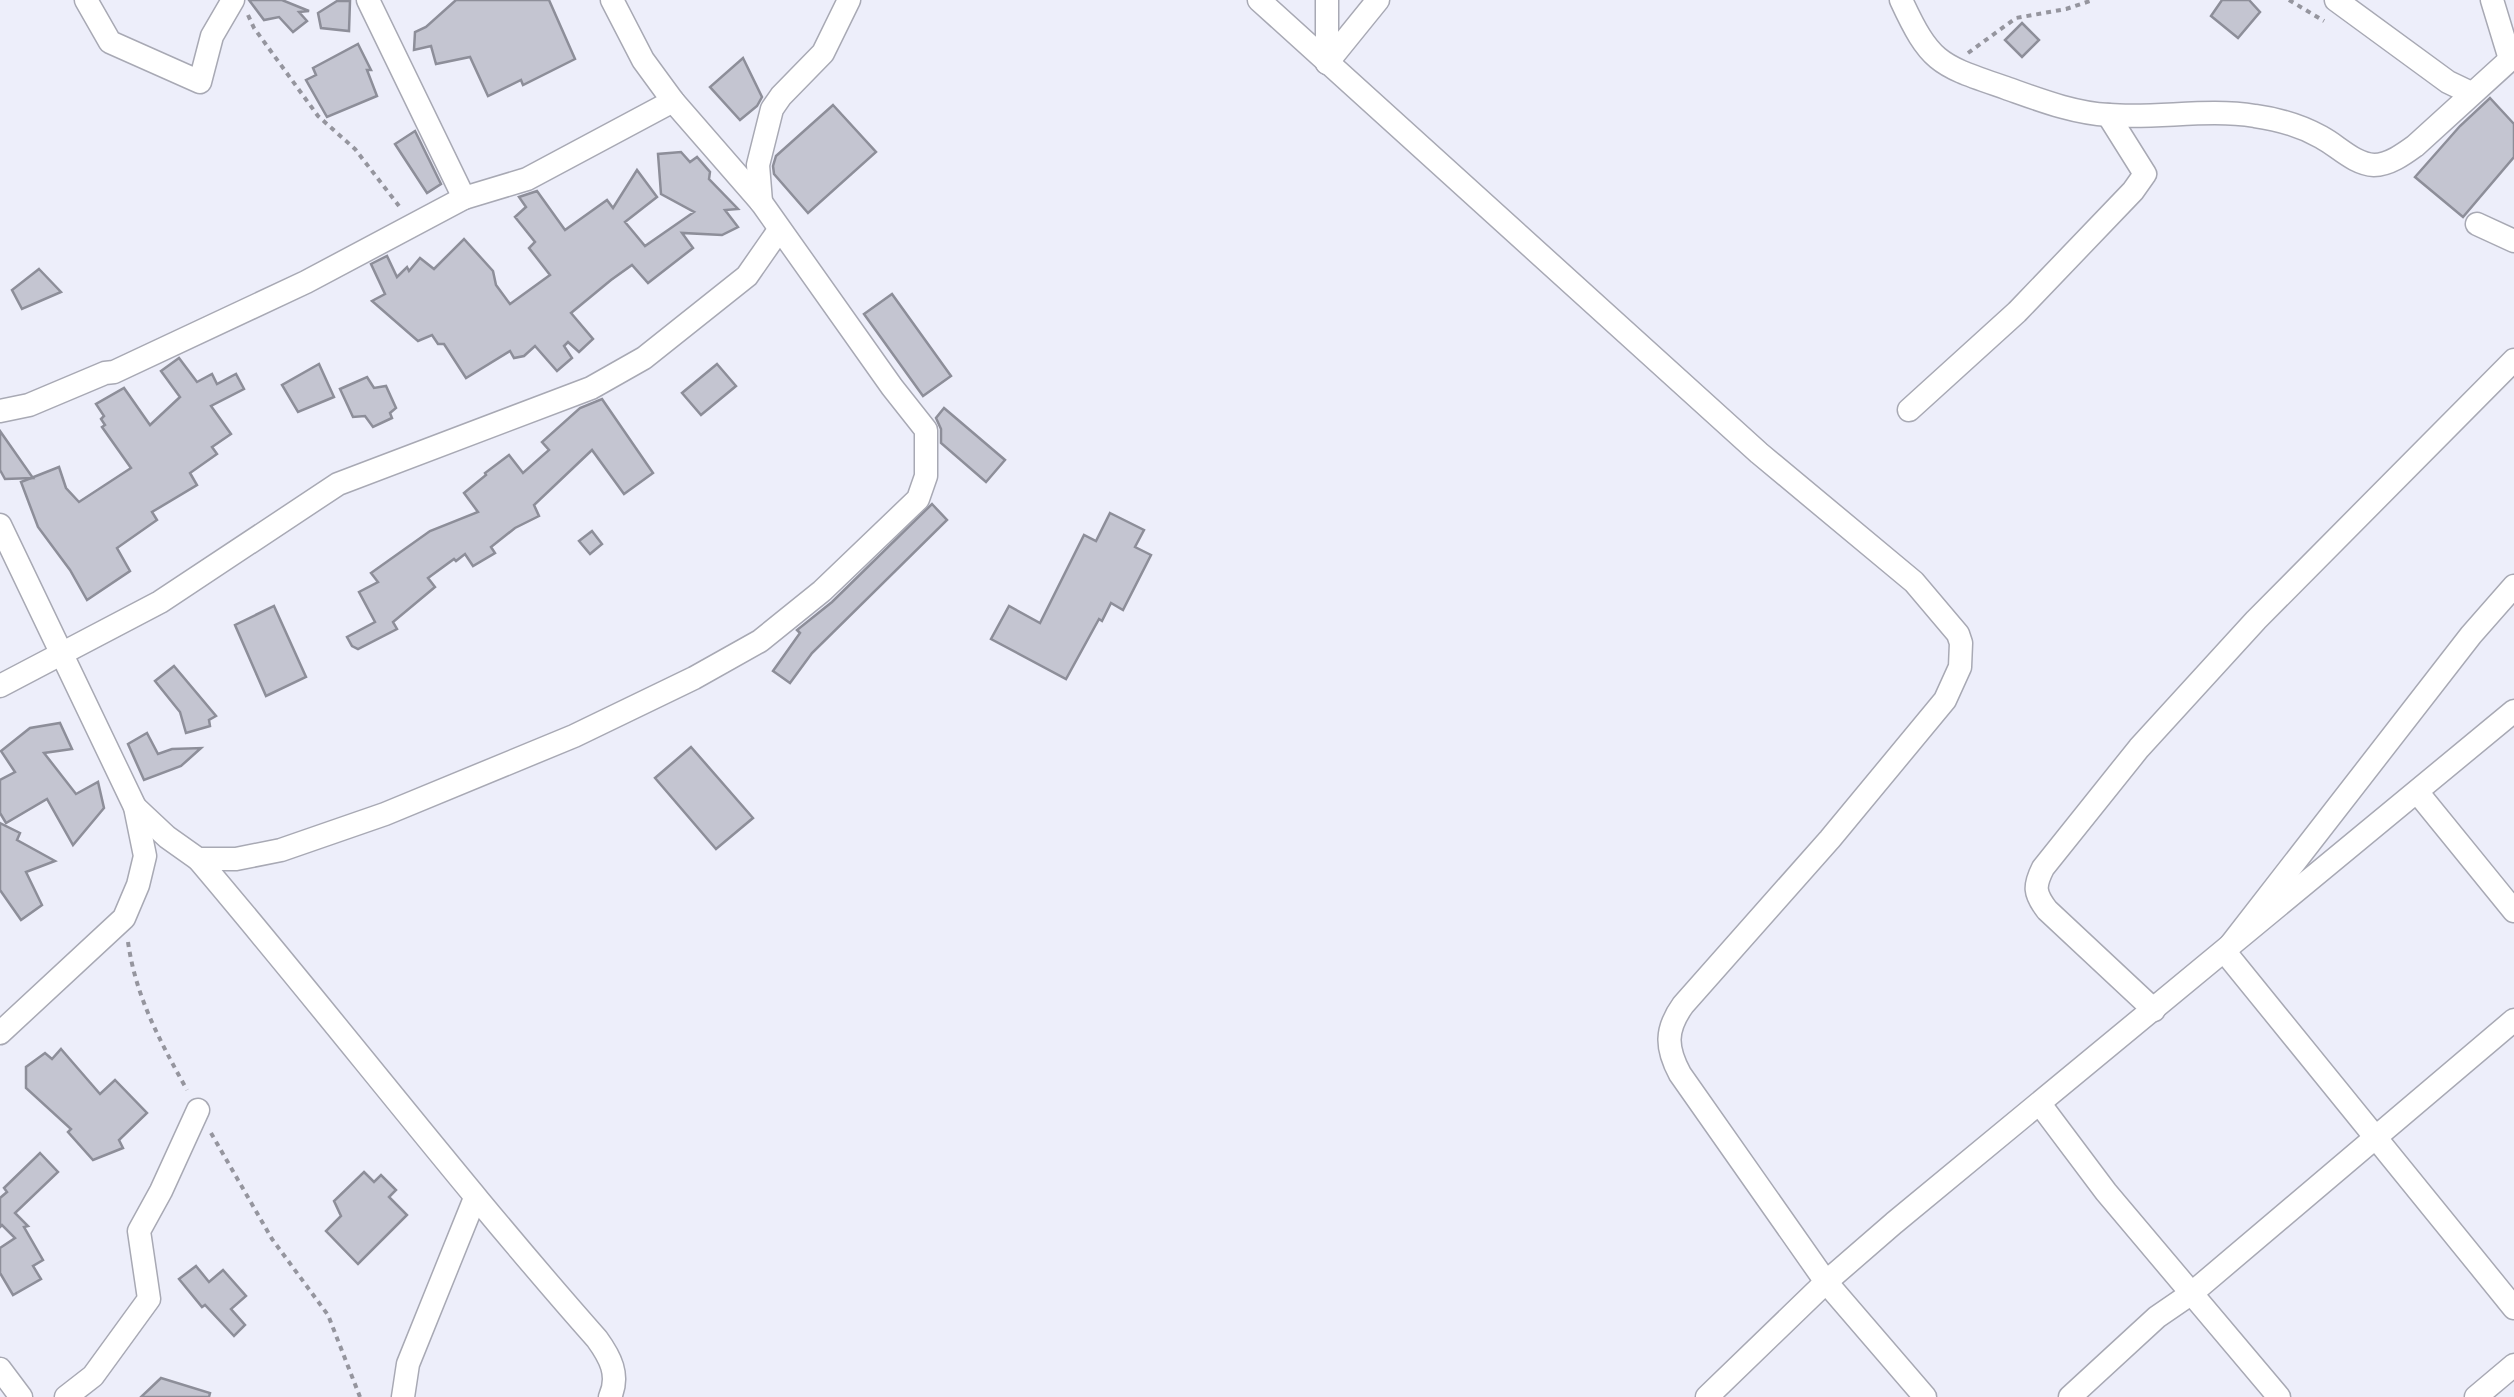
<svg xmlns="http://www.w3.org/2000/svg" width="2514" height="1397" font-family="'Space Grotesk',sans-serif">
  <rect width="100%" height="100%" fill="#edeefa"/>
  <!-- building -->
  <g fill="#c4c5d1" stroke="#8d8e99" stroke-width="2.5">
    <polygon points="249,0 282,0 309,11 299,12 307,21 293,32 279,17 264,20"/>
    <polygon points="456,0 549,0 575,59 523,85 521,80 488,96 470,57 436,64 431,46 414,50 415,32 426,27"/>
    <polygon points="2222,0 2249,0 2260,12 2238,38 2211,16"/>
    <polygon points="337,1 350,1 349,31 321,28 318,13"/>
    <polygon points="2022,23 2039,40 2022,57 2005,40"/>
    <polygon points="358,44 371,70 367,70 377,96 327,117 306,80 316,75 313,68"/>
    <polygon points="743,58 762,97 757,106 740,120 710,87"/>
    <polygon points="2490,98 2514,124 2514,157 2463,217 2415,177 2460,126"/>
    <polygon points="833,105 876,152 808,213 774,174 773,166 776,156"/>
    <polygon points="415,131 441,184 427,193 395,144"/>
    <polygon points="681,152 690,162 697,157 710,172 709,179 738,209 725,210 738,227 722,235 682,233 693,248 648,283 632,265 611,280 571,313 593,339 579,352 568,342 564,346 572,358 557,371 535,346 524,356 514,358 510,351 466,378 444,344 438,344 432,335 418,341 372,301 385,294 371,264 387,256 397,277 407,267 409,271 420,258 434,269 464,239 493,271 496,285 510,304 550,275 529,248 535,242 515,217 526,207 519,197 537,191 565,230 607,200 613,208 637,170 657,197 625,222 645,246 694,212 661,194 658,154"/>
    <polygon points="39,269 61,292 22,309 12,290"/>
    <polygon points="892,294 951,376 923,396 864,314"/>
    <polygon points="179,358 197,382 212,374 217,384 236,374 244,389 211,406 231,434 212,447 217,454 190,473 197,485 152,512 157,520 117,548 130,571 87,600 70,570 38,527 21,482 59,467 66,488 79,502 131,468 102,427 105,425 101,419 104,416 96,404 124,388 150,425 180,397 161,371"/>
    <polygon points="319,364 334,397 298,412 282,385"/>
    <polygon points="717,364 736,386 701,415 682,393"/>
    <polygon points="367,377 374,388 386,386 396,408 390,413 392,418 373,427 365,416 353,417 340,389"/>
    <polygon points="602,399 653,473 624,494 592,450 534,505 539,516 515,528 491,547 495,553 473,566 465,554 456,561 454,559 428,578 435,587 393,622 397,629 358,649 352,646 347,637 375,622 359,592 378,582 371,573 430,531 478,512 464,493 486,475 485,473 509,455 523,473 549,450 542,442 580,408"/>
    <polygon points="944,408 1005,460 986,482 941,443 941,429 936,418"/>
    <polygon points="0,431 33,478 5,479 0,470"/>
    <polygon points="932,504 947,520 812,653 790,683 773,671 800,633 797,630 832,602"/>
    <polygon points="1110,513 1144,530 1135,547 1151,555 1123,610 1111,603 1102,621 1099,619 1066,679 991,639 1009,606 1040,623 1084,535 1096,541"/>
    <polygon points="592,531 602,544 590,554 579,541"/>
    <polygon points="274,606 306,677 266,696 235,625"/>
    <polygon points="174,666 216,716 209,720 210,726 186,733 180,712 155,681"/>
    <polygon points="60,723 72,749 44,753 76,794 98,782 104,808 73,845 47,799 6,823 0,813 0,780 15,772 1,751 30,728"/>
    <polygon points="147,733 158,754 172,749 201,748 181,766 144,780 128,744"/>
    <polygon points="691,747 753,818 716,849 655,778"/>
    <polygon points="0,823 20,833 17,840 55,861 26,872 42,905 21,920 0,890"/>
    <polygon points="61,1049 100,1094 115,1080 147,1113 119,1140 123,1148 93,1160 68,1132 71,1129 26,1088 26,1067 45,1053 52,1059"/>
    <polygon points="40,1153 58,1172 15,1213 28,1226 24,1227 43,1260 33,1266 41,1279 13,1295 0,1273 0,1248 15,1238 2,1225 0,1227 0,1198 7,1192 4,1188"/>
    <polygon points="364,1172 374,1182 381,1175 396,1190 389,1197 407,1215 358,1264 326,1231 341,1216 334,1201"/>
    <polygon points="196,1266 209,1282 223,1270 246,1296 231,1309 245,1325 234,1336 205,1305 202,1307 179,1279"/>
    <polygon points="161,1378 210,1393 209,1397 141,1397"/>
  </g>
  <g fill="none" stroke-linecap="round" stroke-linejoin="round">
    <!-- minor casing -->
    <g stroke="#a8a9b4" stroke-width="25">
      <g id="minor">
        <polyline points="86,0 110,42 200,82 212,36 233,0"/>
        <polyline points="368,0 464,198"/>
        <path d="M1259,0l500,453 155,129 44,52 3,9 -1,24 -15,33 -115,139 -147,166c-18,25 -17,43 -3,69l146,208 99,115"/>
        <polyline points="1327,0 1327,63"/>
        <path d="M1901,0c30,65 39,65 105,88 34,12 67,25 103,27 48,4 99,-7 146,1 22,3 46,10 66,21 17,9 33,27 53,28 15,0 30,-11 41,-19l99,-90"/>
        <polyline points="2336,0 2448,82 2471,93"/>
        <polyline points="2492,0 2510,59"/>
        <polyline points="1327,63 1378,0"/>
        <polyline points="761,202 758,165 772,109 781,96 823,53 849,0"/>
        <polyline points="2477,224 2514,241"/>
        <polyline points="1909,410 2017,312 2133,191 2145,174 2108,115"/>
        <polyline points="0,411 29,405 105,373 114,372 306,282 464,198 527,179 673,101"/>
        <polyline points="0,525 135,807 145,856 138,885 124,918 0,1033"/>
        <polyline points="2514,586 2471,635 2225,952 2514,1308"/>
        <polyline points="0,686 160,602 338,484 591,388 644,358 747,276 779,230"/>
        <polyline points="2418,793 2514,911"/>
        <polyline points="135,807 167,837 198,859 236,859 281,850 385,814 574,736 694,678 760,641 822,591 918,499 926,476 926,430 892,387 761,202 673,101 643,60 612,0"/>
        <path d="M198,859c135,159 261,324 399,480 13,18 23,36 13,58"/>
        <path d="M2154,1010l-107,-100c-13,-17 -13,-24 -4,-42l96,-120 117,-128 258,-260"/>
        <polyline points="2040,1104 2106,1192 2279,1397"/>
        <polyline points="0,1369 21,1397"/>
        <polyline points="66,1397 93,1376 149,1299 139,1231 161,1191 198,1110"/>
        <polyline points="403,1397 408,1364 475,1198"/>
        <polyline points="1707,1397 1826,1282 1894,1223 2514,711"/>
        <polyline points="2070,1397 2157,1317 2192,1293 2514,1020"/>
        <polyline points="2476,1397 2514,1365"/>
      </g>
    </g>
    <!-- path -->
    <g stroke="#95959e" stroke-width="4" stroke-dasharray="5 5" stroke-linecap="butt">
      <polyline points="2289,0 2324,21"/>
      <polyline points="248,15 254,28 318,116 355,149 399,206"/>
      <polyline points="1968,53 2016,18 2066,9 2093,0"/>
      <path d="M128,942c8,56 32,99 59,148"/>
      <polyline points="211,1133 272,1239 328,1315 360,1397"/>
    </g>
    <!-- minor -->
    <use href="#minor" stroke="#fff" stroke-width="22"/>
  </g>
</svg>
